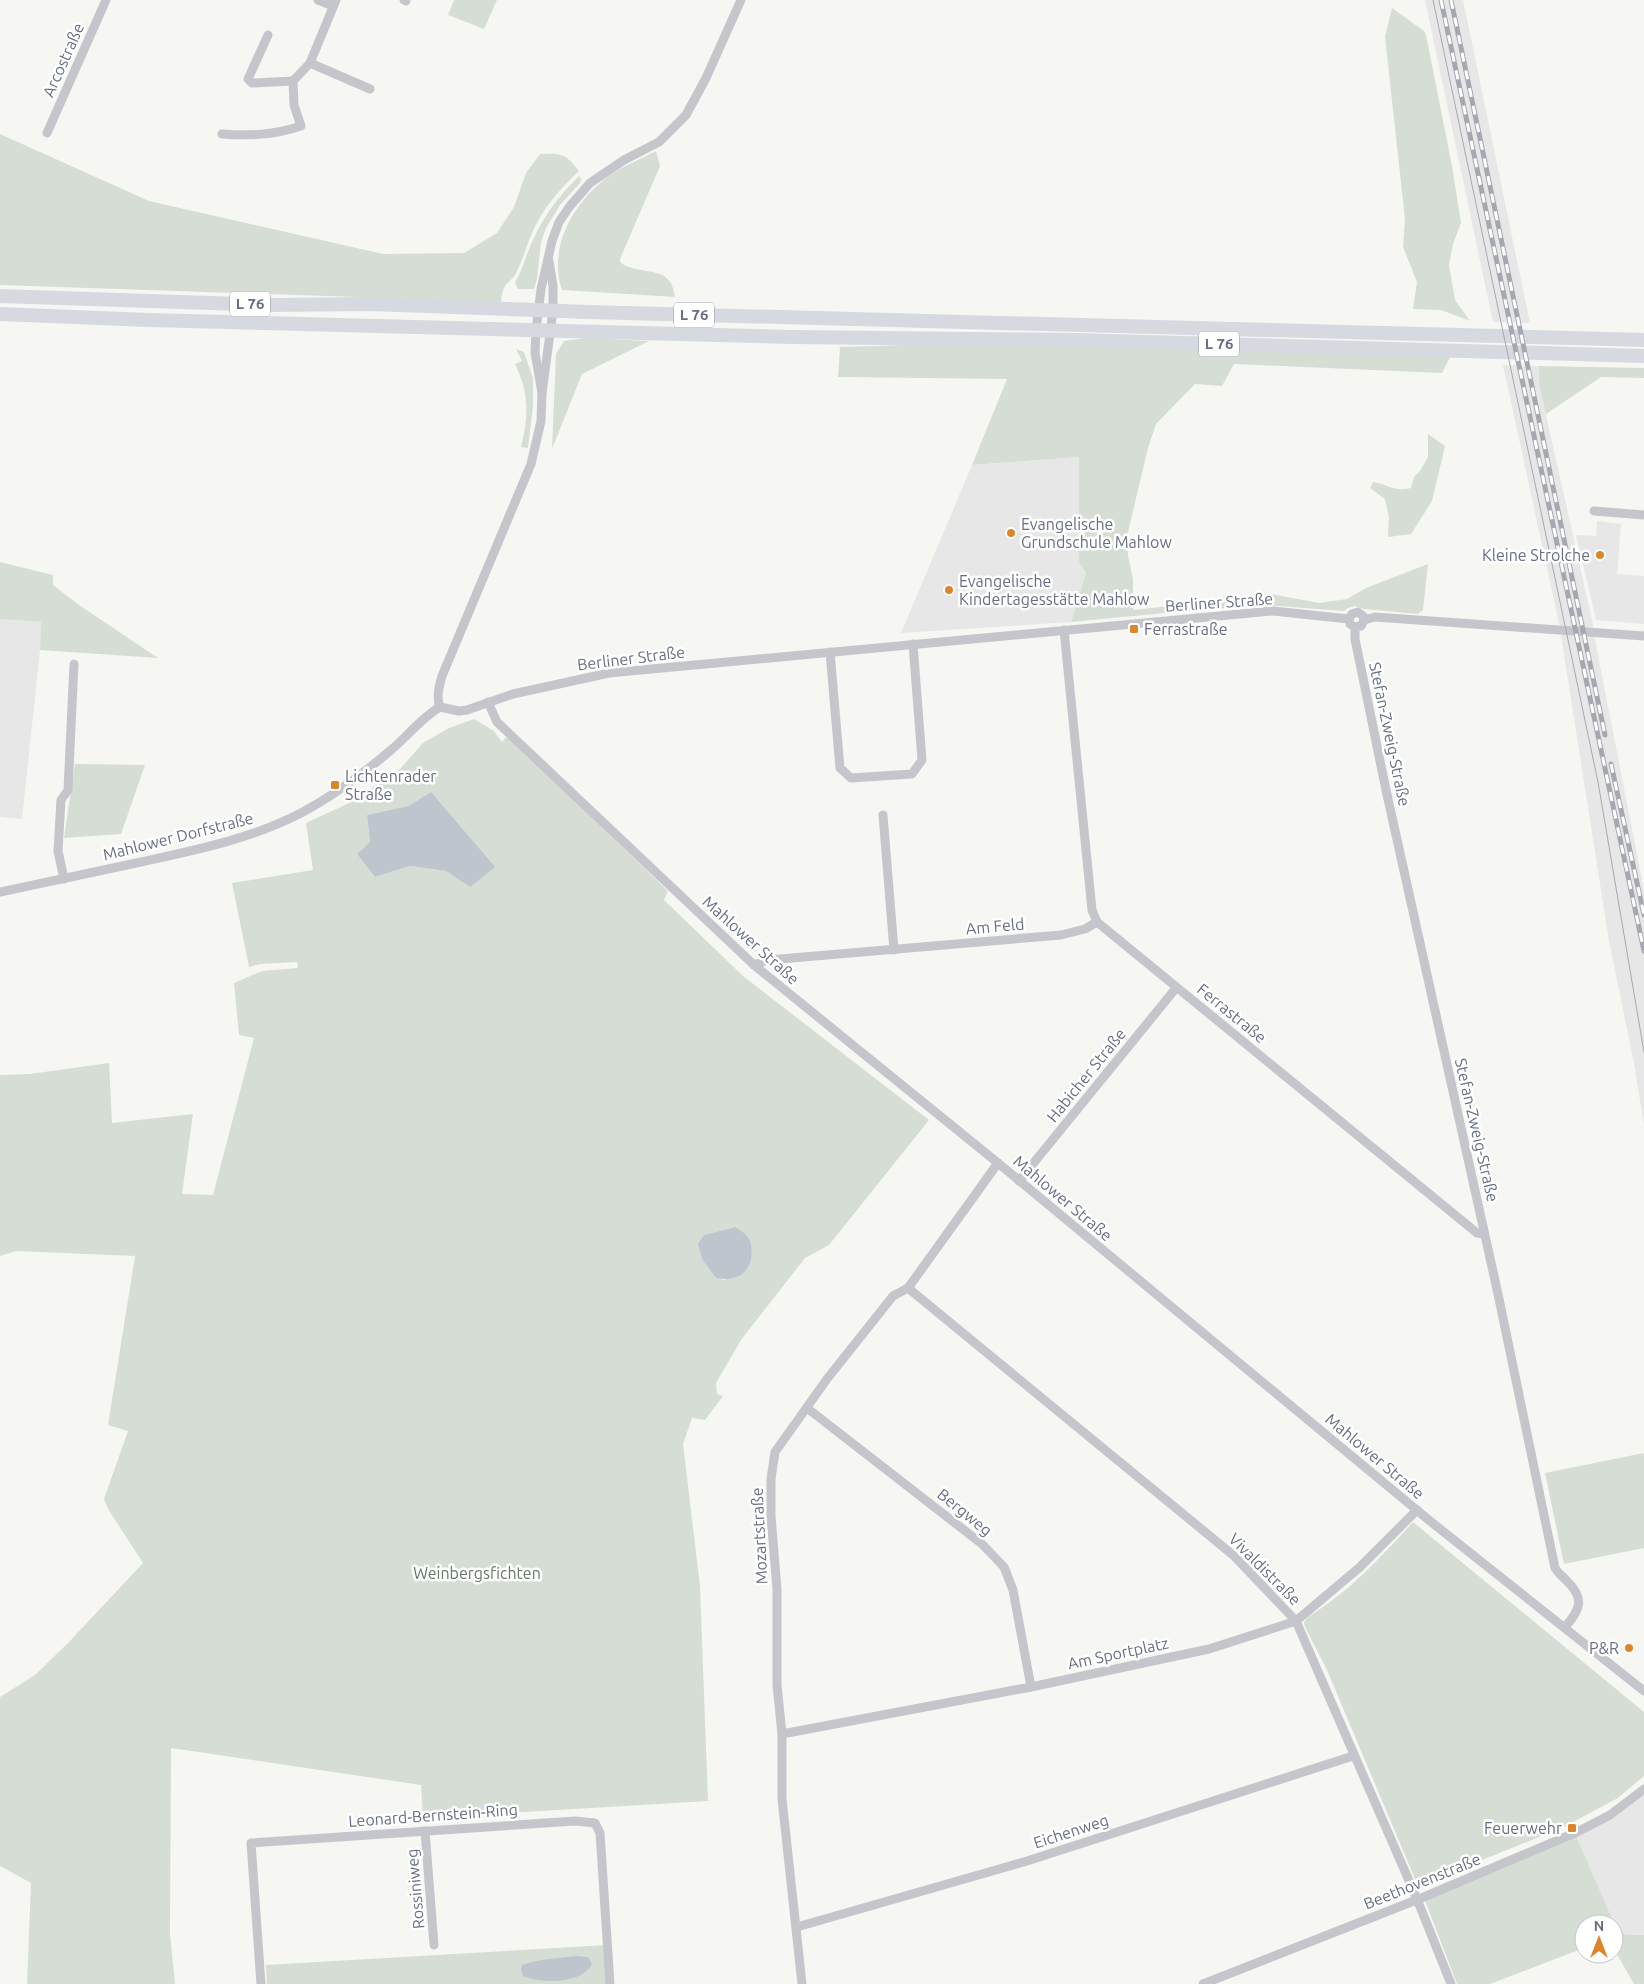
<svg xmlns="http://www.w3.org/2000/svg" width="1644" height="1984" font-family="Ubuntu,sans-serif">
  <rect width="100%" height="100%" fill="#f6f7f3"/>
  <!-- built -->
  <g fill="#e7e7e7">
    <polygon points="1425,0 1463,0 1530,323 1493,322"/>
    <polygon points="1503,365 1539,366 1539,384 1592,620 1597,650 1644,890 1644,1125 1634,1063 1609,941 1559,623"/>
    <polygon points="1079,457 1079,562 1086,573 1071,622 901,633 972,465"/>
    <polygon points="1597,521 1621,524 1617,574 1644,576 1644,624 1596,620 1576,535 1596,536"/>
    <polygon points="0,619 41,622 40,650 22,819 0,817"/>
    <polygon points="1644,1793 1644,1935 1619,1934 1576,1836 1613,1818"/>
  </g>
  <!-- green -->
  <g fill="#d6ddd5" fill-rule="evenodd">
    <polygon points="454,0 497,0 484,29 448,15"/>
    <polygon points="1392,8 1424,31 1426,35 1452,166 1461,223 1453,244 1449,265 1455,300 1470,321 1441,310 1413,309 1417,282 1403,247 1405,219 1385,37"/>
    <path d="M0,134l149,67 234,53 81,-1 33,-20 17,-26 12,-34 14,-19c22,-1 26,0 39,17 -19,18 -37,38 -47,62 -5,11 -8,24 -14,36 -7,17 -15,9 -17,33l-501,-17z"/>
    <path d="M656,151l4,15 -40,93v3c13,12 41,5 50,20 3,4 4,10 5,15l-113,-7c-14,-42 10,-85 43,-111 15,-12 34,-19 51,-28z"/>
    <path d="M579,176l2,3 -1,4 -20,22 -14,23 -5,14 -4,37 -3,10h-16l-3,-6c8,-14 11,-29 18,-43 11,-25 27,-45 46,-64z"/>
    <polygon points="586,338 649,341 582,374 552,449 556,354 564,341"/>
    <polygon points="907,345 1097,346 1450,357 1442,373 1234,364 1222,386 1195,384 1156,424 1148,448 1127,536 1128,556 1133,579 1133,610 1189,604 1224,597 1271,594 1319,603 1347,599 1366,588 1428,564 1423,610 1418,614 1364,609 1355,606 1348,608 1344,611 1278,606 1207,609 1071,622 1086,573 1079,562 1079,457 972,465 1007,379 838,377 840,347"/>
    <path d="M516,349l8,3 9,26v28l-5,42 -7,-1c8,-31 8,-54 -6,-83l7,-3z"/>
    <polygon points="1539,366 1644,368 1644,378 1601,377 1546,414 1539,384"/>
    <path d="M1428,434l17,12 -13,55 -21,33 -23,3 1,-20 -4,-18 -15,-11 3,-6c16,3 22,10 38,6l3,-11 6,-6 8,-14z"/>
    <polygon points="0,562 53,575 53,585 79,605 158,658 40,650 41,622 0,619"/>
    <path d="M474,719l20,12 8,11 3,-4 4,-1 159,154 -4,9 79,76 186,144 -100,125 -24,13 -64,82 -25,43 1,11 6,2 -18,24 -13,-2 -9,26 17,142 8,215 -285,17 -2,-33 -250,-37 -1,185 5,51h-148l4,-101 -31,-17v-169l35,-22 34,-33 74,-79 -35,-54 -4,-10 24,-68 -20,-6 27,-169 -119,-5 -16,5v-181l30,-1 79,-11 3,60 81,-9 -11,80 31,1 41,-157 -15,-3 -5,-52 28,-12 36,-3 -1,-6 -37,2 -11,3 -17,-84 81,-13 -7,-47 41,-19 53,-35 23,-26 26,-15zM431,792l39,95 -24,-16 -36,-5 -35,11 -18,-23 13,-12 -3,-27 41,-9zM734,1227l-9,53 -9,-2 -13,-17 2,-26z"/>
    <polygon points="75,764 145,765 121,834 64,838"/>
    <polygon points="1644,1453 1644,1548 1564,1564 1545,1473"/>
    <path d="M1413,1522l231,190v64l-26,22 -54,29 -146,59 -91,-216 -22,-43 -1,-5 4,-5c42,-26 72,-59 105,-95z"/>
    <polygon points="1576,1836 1619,1934 1644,1935 1644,1984 1634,1984 1614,1949 1614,1924 1584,1924 1584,1948 1490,1984 1457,1984 1424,1898"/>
    <polygon points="607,1945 610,1984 267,1984 266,1965"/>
  </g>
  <!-- water -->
  <g fill="#bec5cd">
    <polygon points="431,792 495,867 470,887 446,871 410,866 375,877 357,854 370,842 367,815 408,806"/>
    <path d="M735,1227c3,2 7,4 10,7 11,10 8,35 -6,42 -8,3 -15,4 -23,2l-13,-17 -5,-17 6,-9z"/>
    <path d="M576,1956l12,1 4,7c-10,20 -49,20 -69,12l-2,-6 1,-5c18,-6 36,-7 54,-9z"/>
  </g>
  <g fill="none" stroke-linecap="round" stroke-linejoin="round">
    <!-- minor -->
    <g stroke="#c4c6cb" stroke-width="9">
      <polyline points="318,0 333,6"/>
      <polyline points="404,0 406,1"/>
      <polyline points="268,35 248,79 252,83 293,81"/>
      <polyline points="310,63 370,89"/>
      <polyline points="47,133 106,0"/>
      <path d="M222,134c28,2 52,1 79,-8l-7,-21 -1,-24 17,-18 26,-63"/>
      <polyline points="542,393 535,353 536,330 541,289 552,241 559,222 570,206 590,183 624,160 659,142 686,115 706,78 741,0"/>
      <polyline points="1594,511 1644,515"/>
      <polyline points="1364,620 1363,616 1358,612 1352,614 1349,619 1350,624 1355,627 1361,626 1364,620 1375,617 1644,636"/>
      <path d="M1355,627v12l31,151 112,504 57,274c3,5 7,8 11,12 19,18 15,29 -1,47"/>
      <polyline points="1064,630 1092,910 1097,922 1477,1233 1484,1234"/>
      <polyline points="830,652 840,768 851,778 912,774 922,760 913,644"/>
      <polyline points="488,702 497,722 754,965 998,1163 1430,1521 1644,1691"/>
      <polyline points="440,707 459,711 467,710 513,694 609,673 1273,611 1349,619"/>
      <path d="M440,707c-4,-10 -1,-20 2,-31l89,-212 10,-43 1,-28 11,-82v-25l-4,-25"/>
      <polyline points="883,815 894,950"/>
      <polyline points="64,879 58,851 61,800 68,790 74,664"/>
      <path d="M0,892c47,-10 94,-20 141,-30 55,-12 110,-23 160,-49 32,-17 63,-40 90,-63 17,-14 30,-32 49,-43"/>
      <polyline points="754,965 768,960 1061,935 1085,929 1097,922"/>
      <polyline points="1019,1181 1176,988"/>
      <polyline points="908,1288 1233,1555 1296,1621 1417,1899 1451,1984"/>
      <polyline points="807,1408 982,1544 1004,1567 1013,1590 1031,1687"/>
      <polyline points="782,1734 1031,1687 1209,1649 1296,1621 1360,1567 1417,1510"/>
      <polyline points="425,1831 434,1945"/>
      <polyline points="797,1927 1027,1861 1353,1756"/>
      <polyline points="261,1984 251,1843 575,1821 595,1823 600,1833 610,1984"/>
      <polyline points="802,1984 782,1799 782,1734 777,1685 777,1589 771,1516 771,1479 775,1452 827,1379 893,1296 908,1288 998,1163"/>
      <polyline points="1203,1984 1424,1897 1577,1832 1610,1815 1644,1789"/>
    </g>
    <!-- primary -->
    <g stroke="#d6d9df" stroke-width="14">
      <polyline points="0,296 269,305 370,304 589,312 1644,340"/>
      <polyline points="0,314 149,320 793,337 1076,340 1644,356"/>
    </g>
    <!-- tram -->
    <polyline stroke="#a5a8b0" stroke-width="1" points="1433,0 1598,782 1644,1052"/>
    <!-- rail casing -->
    <g stroke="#a5a8b0" stroke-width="5">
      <g id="rail">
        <polyline points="1441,0 1644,951"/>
        <polyline points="1451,0 1605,735"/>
        <polyline points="1611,764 1644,915"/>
      </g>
    </g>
    <!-- rail -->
    <use href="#rail" stroke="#fff" stroke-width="3" stroke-dasharray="9" stroke-linecap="butt"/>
  </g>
  <!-- markers -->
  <g fill="#de852b" stroke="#fff" stroke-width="2">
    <circle cx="1011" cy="533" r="5"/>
    <circle cx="1600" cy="555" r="5"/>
    <circle cx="949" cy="590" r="5"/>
    <rect x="1129" y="624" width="10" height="10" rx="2.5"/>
    <rect x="330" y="780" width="10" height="10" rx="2.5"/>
    <circle cx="1629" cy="1648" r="5"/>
    <rect x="1567" y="1823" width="10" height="10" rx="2.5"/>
  </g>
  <g text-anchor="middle" stroke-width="5" stroke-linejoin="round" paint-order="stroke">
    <!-- shield labels -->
    <g fill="#fff" stroke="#949aa9" stroke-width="1">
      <rect x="230" y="291.5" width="40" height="25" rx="4"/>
      <rect x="674" y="302.5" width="40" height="25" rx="4"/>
      <rect x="1199" y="331.5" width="40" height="25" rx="4"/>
    </g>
    <g font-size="15" font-weight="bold" fill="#666f84">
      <text x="250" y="309">L 76</text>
      <text x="694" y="320">L 76</text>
      <text x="1219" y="349">L 76</text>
    </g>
    <!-- street labels -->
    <g font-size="16" fill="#666f84" stroke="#fff">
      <text transform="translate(63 60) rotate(-66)" y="6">Arcostraße</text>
      <text transform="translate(1219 602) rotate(-4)" y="6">Berliner Straße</text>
      <text transform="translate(631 658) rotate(-7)" y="6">Berliner Straße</text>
      <text transform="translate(1390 734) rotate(78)" y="6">Stefan-Zweig-Straße</text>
      <text transform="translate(178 836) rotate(-14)" y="6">Mahlower Dorfstraße</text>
      <text transform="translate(995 926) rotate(-5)" y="6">Am Feld</text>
      <text transform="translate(751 940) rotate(42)" y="6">Mahlower Straße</text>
      <text transform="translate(1232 1013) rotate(39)" y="6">Ferrastraße</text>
      <text transform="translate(1086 1075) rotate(-51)" y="6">Habicher Straße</text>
      <text transform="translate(1477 1130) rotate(77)" y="6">Stefan-Zweig-Straße</text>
      <text transform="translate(1063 1198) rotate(40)" y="6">Mahlower Straße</text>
      <text transform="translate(1375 1456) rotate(40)" y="6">Mahlower Straße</text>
      <text transform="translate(965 1512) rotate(39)" y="6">Bergweg</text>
      <text transform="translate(759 1536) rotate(-93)" y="6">Mozartstraße</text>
      <text transform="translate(1265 1569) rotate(45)" y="6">Vivaldistraße</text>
      <text transform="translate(1118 1653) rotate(-12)" y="6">Am Sportplatz</text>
      <text transform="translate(433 1815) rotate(-4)" y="6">Leonard-Bernstein-Ring</text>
      <text transform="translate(1071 1831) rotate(-18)" y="6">Eichenweg</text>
      <text transform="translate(1422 1881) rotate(-22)" y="6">Beethovenstraße</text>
      <text transform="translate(415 1889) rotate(-95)" y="6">Rossiniweg</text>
    </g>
    <!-- poi labels -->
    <g font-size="16" fill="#666f84" stroke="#fff" text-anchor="start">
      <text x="1021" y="530">Evangelische<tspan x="1021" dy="18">Grundschule Mahlow</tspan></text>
      <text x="1590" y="561" text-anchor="end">Kleine Strolche</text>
      <text x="959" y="587">Evangelische<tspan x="959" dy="18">Kindertagesstätte Mahlow</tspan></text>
      <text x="1144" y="635">Ferrastraße</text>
      <text x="345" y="782">Lichtenrader<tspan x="345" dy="18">Straße</tspan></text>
      <text x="1619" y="1654" text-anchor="end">P&amp;R</text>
      <text x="1562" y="1834" text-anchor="end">Feuerwehr</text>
    </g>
    <!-- park labels -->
    <g font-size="16" fill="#657b66" stroke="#fff">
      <text x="477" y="1579">Weinbergsfichten</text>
    </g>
  </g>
  <!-- north arrow -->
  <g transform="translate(1599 1939)"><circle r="24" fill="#ffffff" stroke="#c2c5ce"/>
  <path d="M0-4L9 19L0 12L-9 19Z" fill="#de852b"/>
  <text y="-8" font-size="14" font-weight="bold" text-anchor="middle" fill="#666f84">N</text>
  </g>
</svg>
